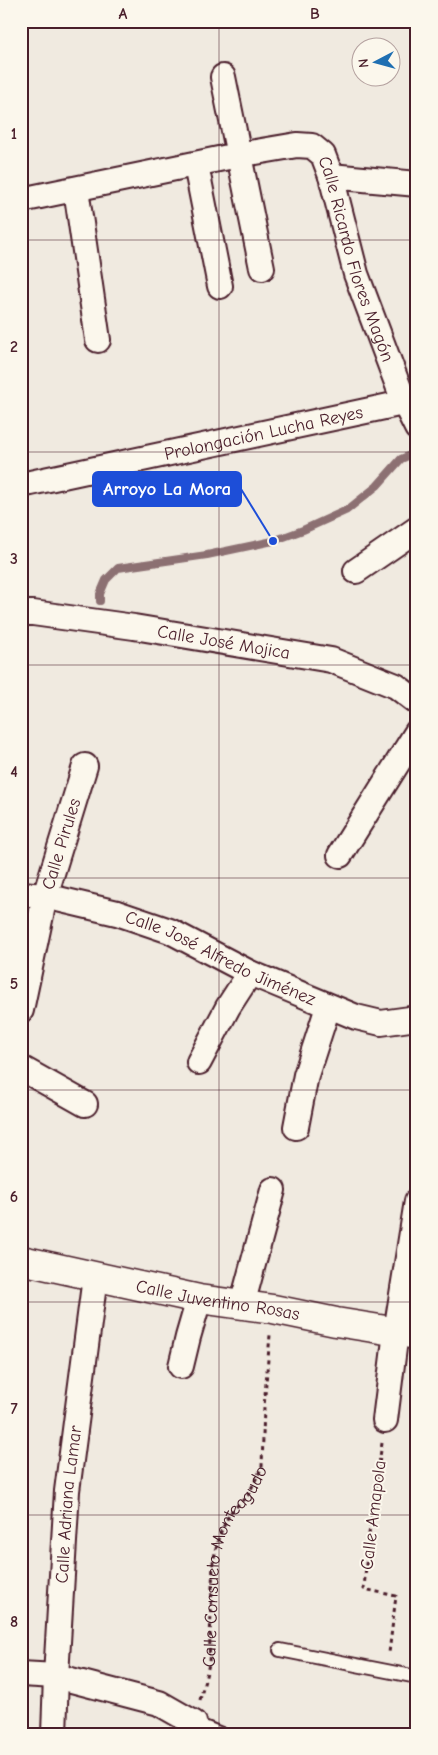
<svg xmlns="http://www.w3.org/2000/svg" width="438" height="1755" font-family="'Comic Neue',sans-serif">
  <rect width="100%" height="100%" fill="#f0eae0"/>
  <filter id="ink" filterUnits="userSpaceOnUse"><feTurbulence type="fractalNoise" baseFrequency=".02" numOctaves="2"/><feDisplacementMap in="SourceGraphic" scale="10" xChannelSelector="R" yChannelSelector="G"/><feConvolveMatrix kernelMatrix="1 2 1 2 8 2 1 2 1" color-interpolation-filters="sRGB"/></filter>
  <g filter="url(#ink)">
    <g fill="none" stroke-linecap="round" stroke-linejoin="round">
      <!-- stream -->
      <polyline stroke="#8c6f72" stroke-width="8" points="100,601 100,594 106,580 118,568 207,555 273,541 303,530 347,510 377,486 401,459 408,456"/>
      <!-- service casing -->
      <g stroke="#4a1f2b" stroke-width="16">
        <g id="service">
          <polyline points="280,1650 417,1677"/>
          <polyline points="194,1723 221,1734"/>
        </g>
      </g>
      <!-- minor casing -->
      <g stroke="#4a1f2b" stroke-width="28">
        <g id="minor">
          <polyline points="223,77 262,268"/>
          <polyline points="196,165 220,286"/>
          <polyline points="331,176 417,184"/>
          <polyline points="76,189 98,340"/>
          <path id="s2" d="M21,200l217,-45 59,-10 15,1 11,9 8,21 25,98 49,130 12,24"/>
          <path id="s3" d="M21,485l396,-85"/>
          <polyline points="356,571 417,529"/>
          <path id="s4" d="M21,613h12l101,14 197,33 65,26 21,16"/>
          <polyline points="340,855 417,732"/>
          <path id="s5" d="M21,894l24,2 72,17 53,18 80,42 106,44 25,6 36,-5"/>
          <path id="s6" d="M21,1010l24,-114 40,-130"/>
          <polyline points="199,1062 228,1007 250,973"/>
          <polyline points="21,1068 85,1104"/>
          <polyline points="296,1127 306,1075 328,1007"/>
          <polyline points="242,1305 273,1190"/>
          <polyline points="181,1366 188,1337 199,1299"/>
          <polyline points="385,1420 396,1332 417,1201"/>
          <polyline points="21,1674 56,1676 159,1703 194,1723 192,1734"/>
          <path id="s7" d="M54,1734l2,-58 11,-185 28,-214"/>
        </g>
      </g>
      <!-- tertiary casing -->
      <g stroke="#4a1f2b" stroke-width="31">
        <g id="tertiary">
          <path id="s8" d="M21,1260l178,39 74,10 63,13 81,13"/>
        </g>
      </g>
      <!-- path -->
      <g stroke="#4a1f2b" stroke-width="3" stroke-dasharray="4 4" stroke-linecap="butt">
        <polyline points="382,1443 368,1541 364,1589 396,1596 389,1653"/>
        <path id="s1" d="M200,1700l9,-36 4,-102 6,-26 11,-23 18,-18 14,-28 2,-60 6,-72"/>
      </g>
      <!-- service -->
      <use href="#service" stroke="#fbf7ec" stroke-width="12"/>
      <!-- minor -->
      <use href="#minor" stroke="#fbf7ec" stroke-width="24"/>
      <!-- tertiary -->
      <use href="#tertiary" stroke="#fbf7ec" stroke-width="28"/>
    </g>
  </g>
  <!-- grid -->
  <path fill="none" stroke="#4a1f2b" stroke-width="1" stroke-opacity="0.55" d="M219,21v1713M21,240h396M21,452h396M21,665h396M21,878h396M21,1090h396M21,1302h396M21,1515h396"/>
  <g text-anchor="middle" stroke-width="4" stroke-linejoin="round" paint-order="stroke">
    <!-- street labels -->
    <g font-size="18" fill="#4a1f2b" stroke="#fbf7ec">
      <text dy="6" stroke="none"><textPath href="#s2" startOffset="420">Calle Ricardo Flores Magón</textPath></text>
      <text dy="6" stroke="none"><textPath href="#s3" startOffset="248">Prolongación Lucha Reyes</textPath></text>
      <text dy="6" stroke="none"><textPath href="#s4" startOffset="205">Calle José Mojica</textPath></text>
      <text dy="6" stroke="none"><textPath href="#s6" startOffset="171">Calle Pirules</textPath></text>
      <text dy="6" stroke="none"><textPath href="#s5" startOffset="211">Calle José Alfredo Jiménez</textPath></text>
      <text dy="6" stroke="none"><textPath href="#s8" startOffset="201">Calle Juventino Rosas</textPath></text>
      <text dy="6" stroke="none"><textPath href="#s7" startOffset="230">Calle Adriana Lamar</textPath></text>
      <text transform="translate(373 1515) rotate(-83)" y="6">Calle Amapola</text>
      <text dy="6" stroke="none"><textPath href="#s1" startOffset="141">Calle Consuelo Monteagudo</textPath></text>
    </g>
  </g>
  <!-- callouts -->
  <path fill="none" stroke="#1d4ed8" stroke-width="2" d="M273 541L241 489"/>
  <circle fill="#1d4ed8" stroke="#fbf7ec" stroke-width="2" cx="273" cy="541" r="5"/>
  <rect fill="#1d4ed8" stroke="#1d4ed8" stroke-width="2" x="93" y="472" width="148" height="34" rx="5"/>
  <g font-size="19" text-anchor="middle" font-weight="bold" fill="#fff">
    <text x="167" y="495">Arroyo La Mora</text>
  </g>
  <!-- margin -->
  <rect width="438" height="1755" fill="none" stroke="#fbf7ec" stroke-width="55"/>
  <!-- north arrow -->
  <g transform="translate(376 62) rotate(264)"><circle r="24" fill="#fbf7ec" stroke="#b4a19f"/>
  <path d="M0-4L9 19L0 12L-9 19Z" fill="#1f6fb2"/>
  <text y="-8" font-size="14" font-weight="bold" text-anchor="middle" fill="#4a1f2b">N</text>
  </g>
  <rect x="28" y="28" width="382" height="1700" fill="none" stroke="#4a1f2b" stroke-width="2"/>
  <g font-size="16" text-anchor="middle" font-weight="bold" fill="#4a1f2b">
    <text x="123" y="19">A</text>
    <text x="315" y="19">B</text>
    <text x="14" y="139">1</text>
    <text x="14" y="352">2</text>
    <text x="14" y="564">3</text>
    <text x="14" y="777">4</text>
    <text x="14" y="989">5</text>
    <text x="14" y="1202">6</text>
    <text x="14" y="1414">7</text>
    <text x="14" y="1627">8</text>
  </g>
</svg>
